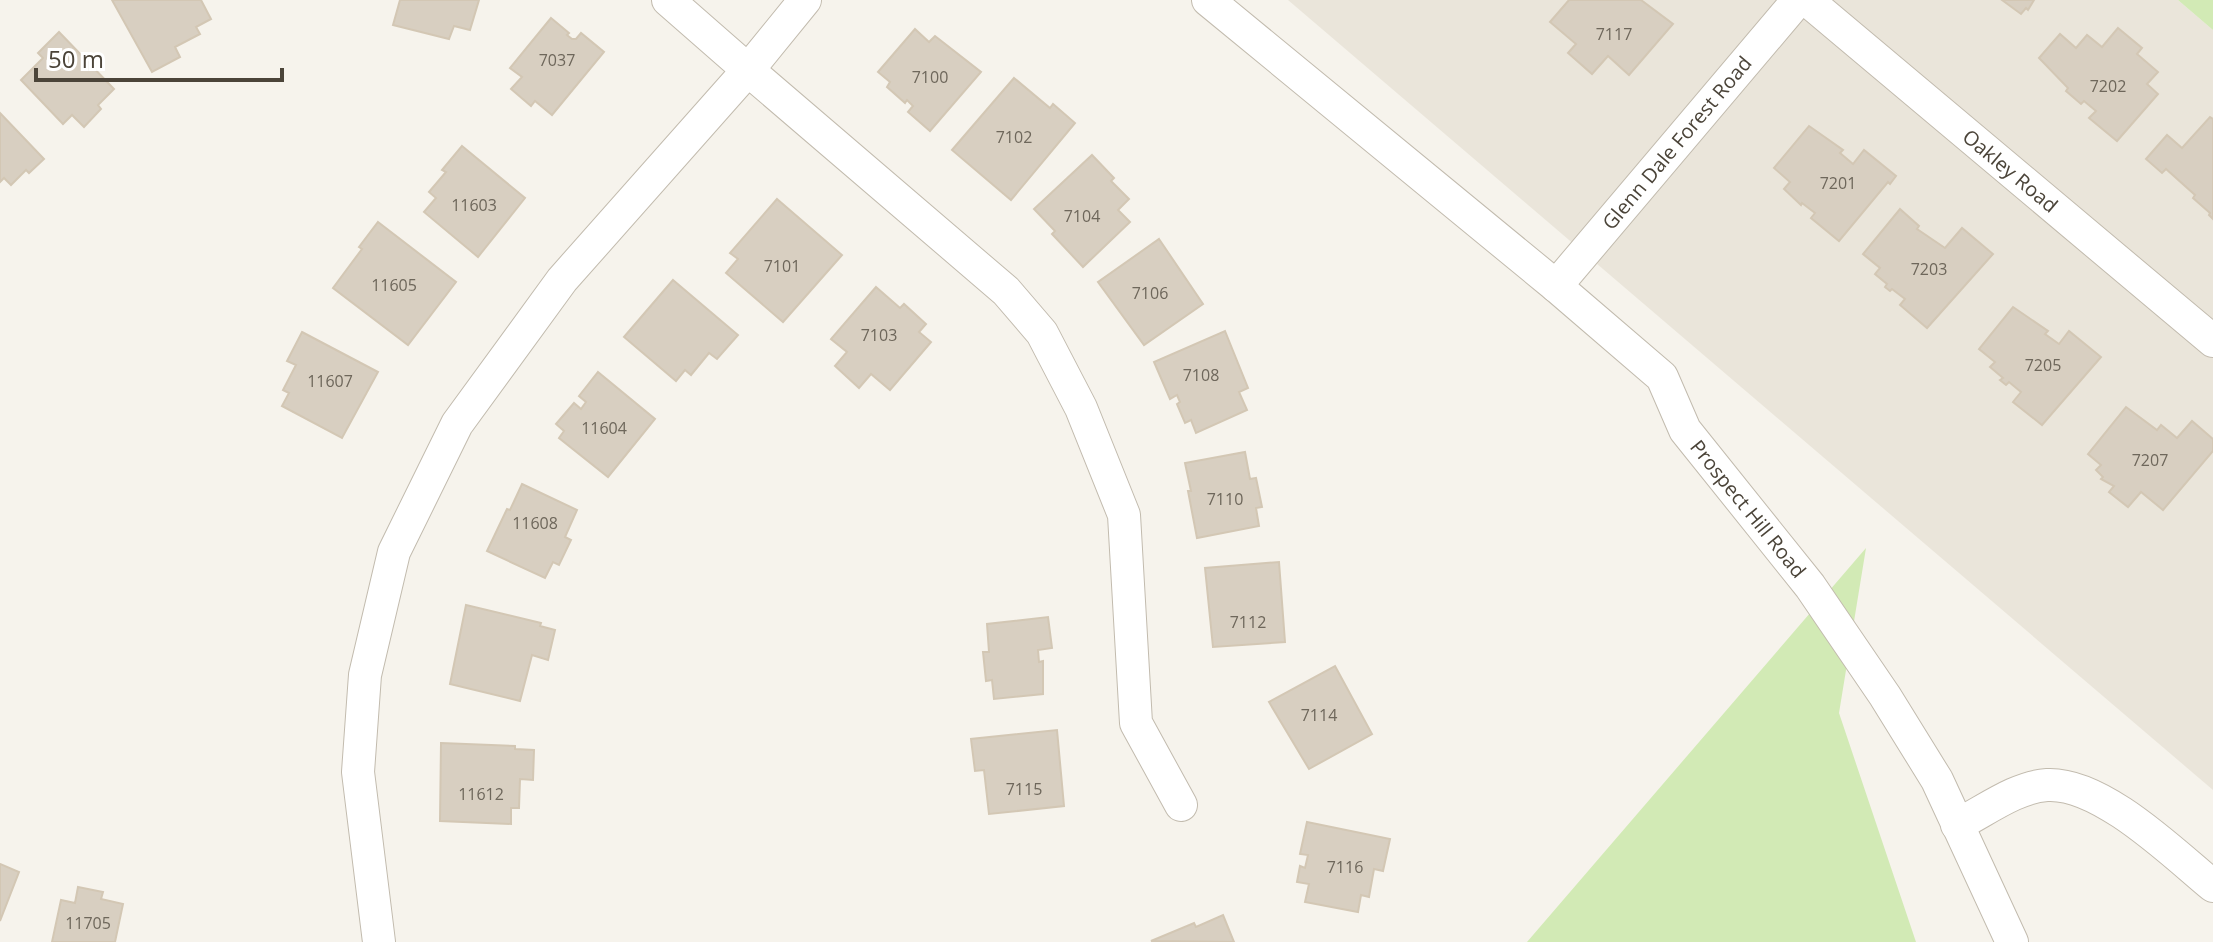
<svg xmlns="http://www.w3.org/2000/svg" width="2213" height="942" font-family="'Open Sans',sans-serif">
  <rect width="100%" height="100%" fill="#f6f3ec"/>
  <!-- residential -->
  <polygon fill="#eae5da" points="1288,0 2178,0 2213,30 2213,790"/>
  <!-- green -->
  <g fill="#d2eab5">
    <polygon points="2178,0 2213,0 2213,30"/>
    <polygon points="1866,548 1839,713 1916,942 1527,942"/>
  </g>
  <!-- building -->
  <g fill="#d8cfc1" stroke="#d3c7b4" stroke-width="2">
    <polygon points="112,0 201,0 211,19 196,27 200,34 175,47 180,57 152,72"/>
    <polygon points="400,0 479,0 470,30 454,26 449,39 393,25"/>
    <polygon points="1569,0 1641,0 1673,24 1629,75 1608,56 1592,74 1568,53 1576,44 1550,22"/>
    <polygon points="2002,0 2034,0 2028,10 2026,8 2021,14"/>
    <polygon points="551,18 569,33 567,35 572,39 576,39 581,33 604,52 552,115 535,101 531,106 511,89 522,77 510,68"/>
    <polygon points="2118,28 2142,48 2137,54 2158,72 2147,84 2158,94 2117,141 2089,118 2096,111 2084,101 2081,104 2066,91 2068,88 2039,58 2060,34 2076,48 2087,35 2102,47"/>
    <polygon points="915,29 929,42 935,36 981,72 930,131 908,112 913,106 907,100 905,103 887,87 890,82 878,72"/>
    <polygon points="59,32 114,89 98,105 101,109 84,127 72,115 63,124 21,80 43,58 38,53"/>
    <polygon points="1014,78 1050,108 1053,104 1075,123 1011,200 952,150"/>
    <polygon points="0,113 44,159 29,173 26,170 11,185 4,178 0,182"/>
    <polygon points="2210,117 2213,119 2213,219 2209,215 2210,213 2193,198 2195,195 2166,169 2162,173 2146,159 2167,135 2182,148"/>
    <polygon points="1809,126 1843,150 1840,153 1853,164 1864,150 1896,176 1890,184 1888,182 1839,241 1811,218 1815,213 1802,203 1801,205 1784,189 1790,182 1774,168"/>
    <polygon points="462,146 525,198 478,257 424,212 436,198 429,192 446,172 442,170"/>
    <polygon points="1092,155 1114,178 1111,181 1129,199 1118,210 1130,222 1083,267 1052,234 1055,231 1034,209"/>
    <polygon points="777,199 842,255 783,322 726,273 738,259 730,253"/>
    <polygon points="1900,209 1919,226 1917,229 1945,248 1962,228 1993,254 1927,328 1900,305 1905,299 1892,289 1890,291 1885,287 1887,284 1875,274 1880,268 1863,254"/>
    <polygon points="378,222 456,282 408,345 333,288 362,249 359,247"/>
    <polygon points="1159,239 1203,304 1144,345 1098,282"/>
    <polygon points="673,280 738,335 717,359 709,353 691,375 685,370 676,381 624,337"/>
    <polygon points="876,287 900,308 904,304 926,324 919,332 931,342 890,390 871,374 859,388 835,366 847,352 831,339"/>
    <polygon points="2013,307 2048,331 2045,334 2059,344 2069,331 2101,357 2042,425 2013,402 2021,392 2009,382 2006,385 2000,380 2003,378 1990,367 1995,362 1979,349"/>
    <polygon points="1225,331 1248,388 1239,392 1247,410 1196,433 1191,420 1185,423 1177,404 1180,402 1177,395 1170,399 1154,362"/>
    <polygon points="302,332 378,372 342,438 282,406 289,393 283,390 296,365 287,361"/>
    <polygon points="598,372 655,419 608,477 559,438 564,431 556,424 574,403 581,409 586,402 579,396"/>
    <polygon points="2126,407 2157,430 2161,425 2177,438 2192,421 2213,439 2213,451 2163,510 2141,492 2128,507 2109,492 2114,486 2101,479 2103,477 2096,470 2101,465 2088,454"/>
    <polygon points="1245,452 1250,479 1256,478 1262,507 1256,508 1259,526 1197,538 1188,491 1191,491 1185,463"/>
    <polygon points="522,484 577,510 565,537 571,540 559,565 553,562 545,578 487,551 507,509 510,510"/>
    <polygon points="1279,562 1285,642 1213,647 1205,568"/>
    <polygon points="466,605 541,623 540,626 555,630 548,660 532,655 520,701 450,684"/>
    <polygon points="1048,617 1052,648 1038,650 1039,662 1043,661 1043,694 994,699 992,680 986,681 983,652 989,652 987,624"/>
    <polygon points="1335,666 1372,734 1309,769 1269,702"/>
    <polygon points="1057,730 1064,806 989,814 984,770 975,771 971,739"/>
    <polygon points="441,743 515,746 515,749 534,750 533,780 520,779 519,808 511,808 511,824 440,821"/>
    <polygon points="1307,822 1390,839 1383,871 1374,869 1369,897 1361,895 1358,912 1305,902 1309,884 1297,882 1300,866 1305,868 1308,855 1300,854"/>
    <polygon points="0,864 19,872 0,921"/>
    <polygon points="78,887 103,892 101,899 123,904 115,942 52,942 61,900 75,903"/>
    <polygon points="1223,915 1234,942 1151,941 1194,923 1196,927"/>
  </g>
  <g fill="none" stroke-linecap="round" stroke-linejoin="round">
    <!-- minor casing -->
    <g stroke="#c2bbae" stroke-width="34">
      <g id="minor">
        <polyline points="668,0 748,70 805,0"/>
        <polyline points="1208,0 1556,286 1662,377 1685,430 1810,586 1885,696 1937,780 2012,942"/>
        <polyline points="1807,0 2213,341"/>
        <polyline points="1556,286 1798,0"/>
        <path d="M1957,825c28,-14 59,-38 90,-40 54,-3 126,68 166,101"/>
        <polyline points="379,942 358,772 365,675 394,552 457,424 562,280 748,70 1006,291 1042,333 1081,408 1124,515 1136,723 1181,805"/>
      </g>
    </g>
    <!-- minor -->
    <use href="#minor" stroke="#fff" stroke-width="32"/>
  </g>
  <g text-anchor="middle" stroke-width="6" stroke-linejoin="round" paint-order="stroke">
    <!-- number labels -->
    <g font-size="16" fill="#6e675b">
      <text x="1614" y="40">7117</text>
      <text x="557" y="66">7037</text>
      <text x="930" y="83">7100</text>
      <text x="2108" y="92">7202</text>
      <text x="1014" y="143">7102</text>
      <text x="1838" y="189">7201</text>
      <text x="474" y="211">11603</text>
      <text x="1082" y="222">7104</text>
      <text x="782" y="272">7101</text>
      <text x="1929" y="275">7203</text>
      <text x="394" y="291">11605</text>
      <text x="1150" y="299">7106</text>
      <text x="879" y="341">7103</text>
      <text x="2043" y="371">7205</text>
      <text x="1201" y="381">7108</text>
      <text x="330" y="387">11607</text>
      <text x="604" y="434">11604</text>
      <text x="2150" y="466">7207</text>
      <text x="1225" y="505">7110</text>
      <text x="535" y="529">11608</text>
      <text x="1248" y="628">7112</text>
      <text x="1319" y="721">7114</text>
      <text x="1024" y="795">7115</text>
      <text x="481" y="800">11612</text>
      <text x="1345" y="873">7116</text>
      <text x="88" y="929">11705</text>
    </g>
    <!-- street labels -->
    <g font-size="20" fill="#4b4439" stroke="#fff">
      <text transform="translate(1677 143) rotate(-50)" y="7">Glenn Dale Forest Road</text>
      <text transform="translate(2010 171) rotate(40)" y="7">Oakley Road</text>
      <text transform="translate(1748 509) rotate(51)" y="7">Prospect Hill Road</text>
    </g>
  </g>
  <!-- scale -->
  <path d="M36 68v12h246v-12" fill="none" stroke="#4b4439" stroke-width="4"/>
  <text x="48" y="68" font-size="24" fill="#4b4439" stroke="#ffffff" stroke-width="6" paint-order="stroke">50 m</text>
</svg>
